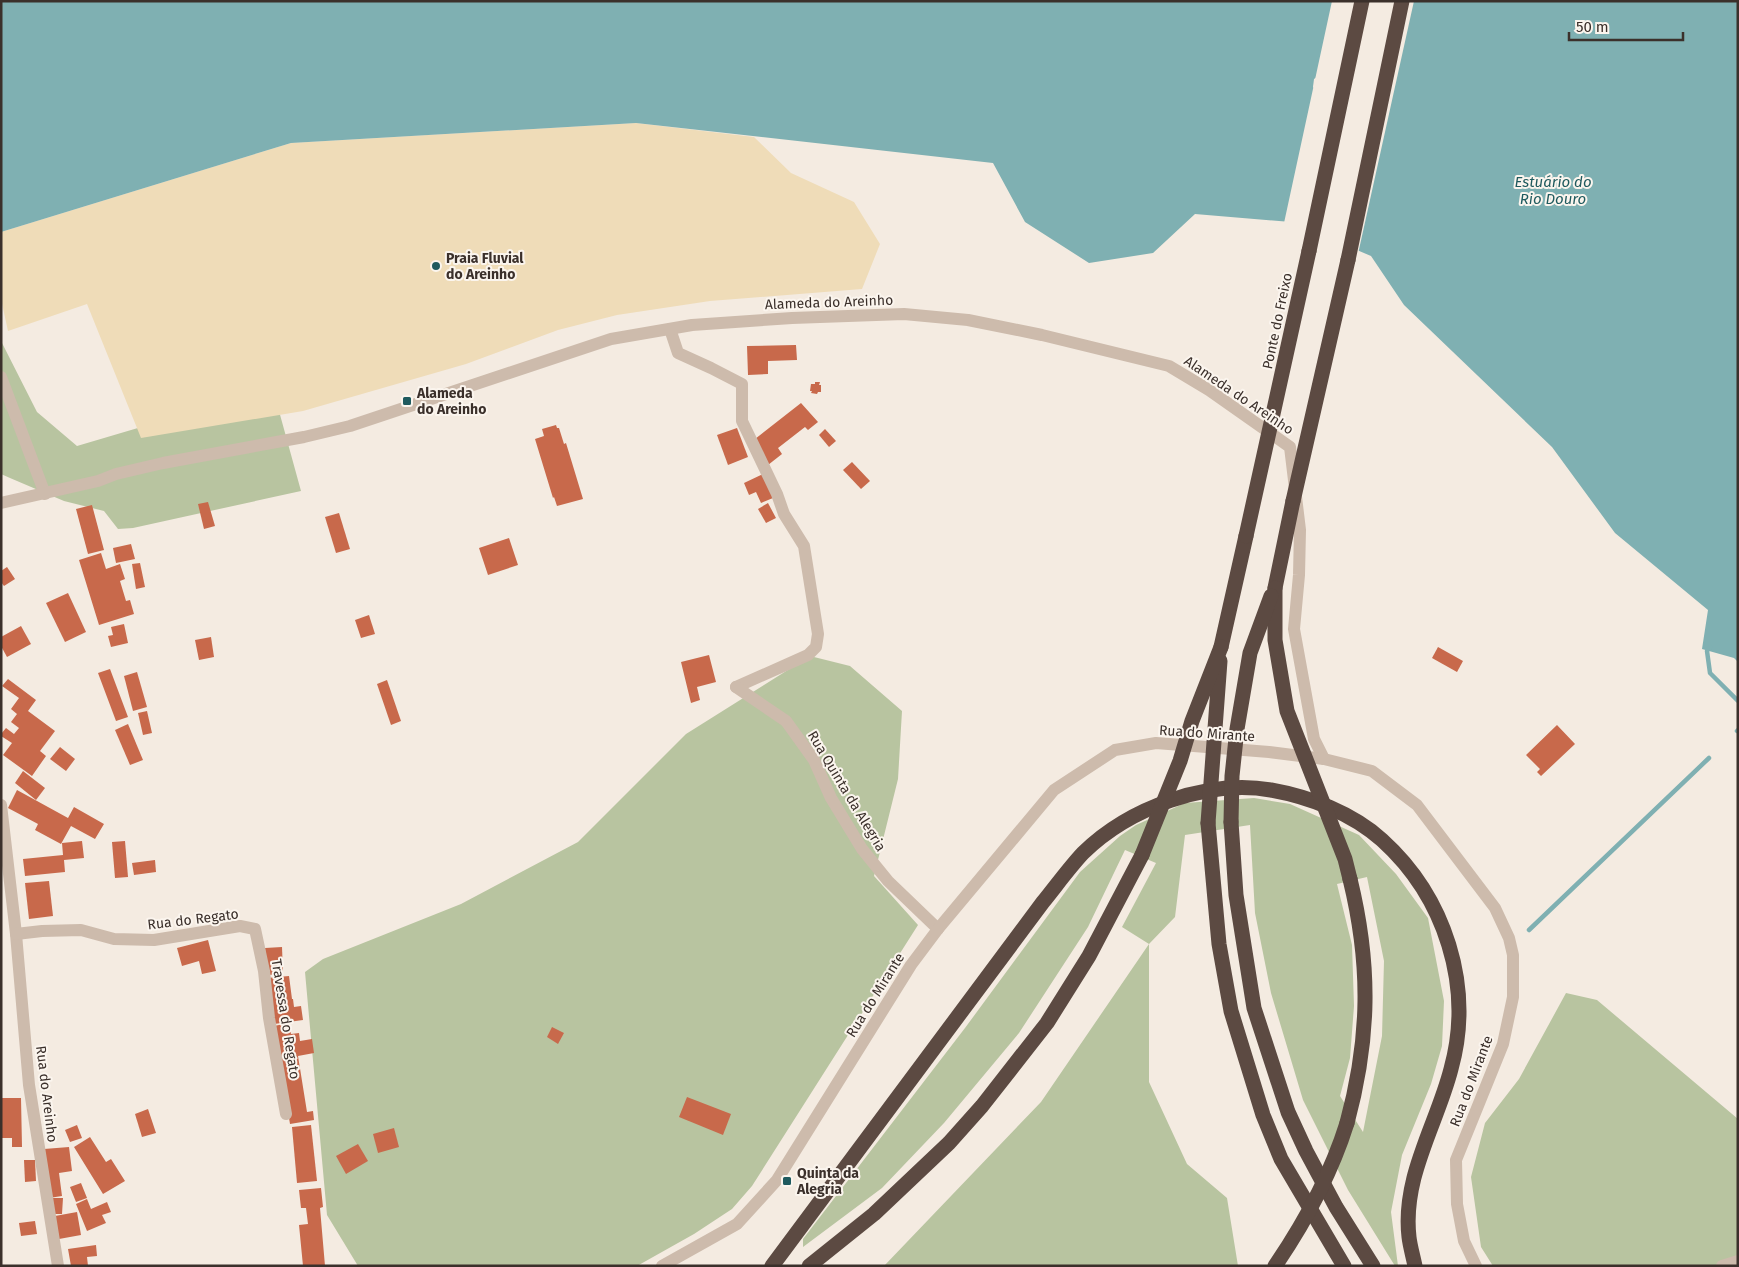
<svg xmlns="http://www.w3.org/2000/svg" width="1739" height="1267" font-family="'Fira Sans',sans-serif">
  <rect width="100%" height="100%" fill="#f4ebe1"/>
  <!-- green -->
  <g fill="#b8c4a0" fill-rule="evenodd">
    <polygon points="1,341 37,412 77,446 148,425 279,411 301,491 133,528 118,529 104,511 64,501 10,478 1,474"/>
    <polygon points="810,656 850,666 902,711 898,779 874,876 918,925 752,1186 732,1209 694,1234 637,1266 358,1266 327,1215 305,972 323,959 461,904 578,842 686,734"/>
    <path d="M1254,798l36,6 69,31 37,39 32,44 16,83 -2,45 -11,38 -29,71 -11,57 7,54h-3l-47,-76 -45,-90 -32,-107 -16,-80 -5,-88 -65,10 -10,82 -26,27v138l38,82 40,34 11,68h-354l157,-164 108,-158 -27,-17 34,-64 -31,-13 -37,77 -69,106 -75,90 -62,65 -79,59v-8l162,-211 115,-156 40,-36 16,-11 49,-22zM1367,877l17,84 -2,75 -19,96 -23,-36 10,-38 4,-52 -2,-61 -15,-61z"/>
    <polygon points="1566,993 1597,1000 1738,1119 1738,1266 1493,1266 1481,1247 1471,1177 1485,1123 1519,1079"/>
  </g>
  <!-- sand -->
  <polygon fill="#efdcb8" points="636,123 754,137 791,173 854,202 880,244 862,289 710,301 617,315 558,330 466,364 303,411 141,438 87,304 8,331 1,299 1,232 291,143"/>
  <!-- water -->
  <path fill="#7fb0b2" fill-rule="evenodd" d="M1,1h1737v661l-4,-4 -32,-9 6,-39 -93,-77 -63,-86 -148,-142 -33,-49 -80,-34 -96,-8 -42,39 -64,10 -64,-41 -32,-59 -357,-40 -345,20 -290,89zM1321,74l66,15 -4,19 -65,-15 -5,-6 1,-8z"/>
  <!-- pier -->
  <path fill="#f4ebe1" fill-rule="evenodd" d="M1332,1h82l-56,253 -67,-30 -7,-1zM1322,77l64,14 -3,15 -64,-15 -4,-5 2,-6z"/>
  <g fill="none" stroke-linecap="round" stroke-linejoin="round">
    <!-- stream -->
    <g stroke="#7fb0b2" stroke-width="4.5">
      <polyline points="1710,647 1707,651 1710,673 1738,701"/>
      <polyline points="1737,731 1738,730"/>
      <polyline points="1529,930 1709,758"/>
    </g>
  </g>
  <!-- building -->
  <g fill="#c8694b">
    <polygon points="796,345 797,360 768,361 768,374 748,375 747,346"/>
    <polygon points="815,382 820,382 819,385 821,385 821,392 818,392 817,394 811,393 812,391 810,391 811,384 815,384"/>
    <polygon points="801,403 818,422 808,430 805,427 778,448 782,454 768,465 755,439"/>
    <polygon points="556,425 557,428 559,428 564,444 566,443 583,499 557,506 554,497 553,498 535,439 544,436 542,429"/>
    <polygon points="737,428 748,457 728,465 717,435"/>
    <polygon points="825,429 836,441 829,447 819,435"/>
    <polygon points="852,462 870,481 861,489 843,470"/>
    <polygon points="763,474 773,498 761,503 756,492 749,495 744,483"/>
    <polygon points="208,502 215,526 204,529 198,504"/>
    <polygon points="768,503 776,518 766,523 758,509"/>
    <polygon points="92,505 104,550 88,554 76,509"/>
    <polygon points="339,513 350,549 336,553 325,517"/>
    <polygon points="509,538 518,565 488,575 479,548"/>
    <polygon points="131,544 135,559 116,563 113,548"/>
    <polygon points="101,553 106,569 120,564 125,579 120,581 126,601 130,600 134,614 99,625 79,560"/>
    <polygon points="140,563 145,587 136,589 132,564"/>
    <polygon points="7,567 15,579 4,586 1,582 1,571"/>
    <polygon points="68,593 86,632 65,642 46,603"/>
    <polygon points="369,615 375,634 361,638 355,620"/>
    <polygon points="124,624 128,643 111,647 108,636 113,635 111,627"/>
    <polygon points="21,626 31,644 7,657 1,646 1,637"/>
    <polygon points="211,637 214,657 199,660 195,640"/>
    <polygon points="1438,647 1463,661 1457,672 1432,658"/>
    <polygon points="709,655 716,682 697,687 700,700 691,703 681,662"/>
    <polygon points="110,669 128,717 116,721 98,673"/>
    <polygon points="137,672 147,707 133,711 124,676"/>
    <polygon points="8,679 36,700 28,711 55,731 40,751 46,756 32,776 3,755 12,743 1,736 1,734 6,728 14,734 19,728 11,722 17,714 11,709 19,698 2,686"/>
    <polygon points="387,680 401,721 391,725 377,684"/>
    <polygon points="147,711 152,733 143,735 138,713"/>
    <polygon points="128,724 143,760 130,765 115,730"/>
    <polygon points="1557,725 1575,744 1541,776 1537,772 1540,769 1526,755"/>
    <polygon points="60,747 75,759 66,771 50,759"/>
    <polygon points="23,771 45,788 36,800 15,783"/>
    <polygon points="17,790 68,818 74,807 104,824 95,839 71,826 61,844 35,830 38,824 8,808"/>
    <polygon points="82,841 84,858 64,860 65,872 25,876 23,859 63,855 62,843"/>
    <polygon points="125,841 128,877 115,878 112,842"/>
    <polygon points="155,860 156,872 134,875 132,863"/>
    <polygon points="49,881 53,916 29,919 25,883"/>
    <polygon points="208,940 216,971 202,974 199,961 182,966 177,948"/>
    <polygon points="282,947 283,974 267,975 265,948"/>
    <polygon points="289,976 292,999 293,999 294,1007 301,1006 303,1020 274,1024 267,978"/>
    <polygon points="289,1023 291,1034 299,1033 300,1041 312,1039 314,1053 298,1056 307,1112 313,1111 314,1120 290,1124 274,1026"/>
    <polygon points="552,1027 564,1033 558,1044 547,1037"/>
    <polygon points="687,1097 731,1114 723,1135 679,1117"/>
    <polygon points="1,1098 21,1098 22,1147 12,1147 12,1138 1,1138"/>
    <polygon points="148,1109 156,1133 142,1137 135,1114"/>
    <polygon points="77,1125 82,1138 70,1142 65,1130"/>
    <polygon points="311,1125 317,1181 297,1183 292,1127"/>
    <polygon points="394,1128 399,1147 378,1153 373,1134"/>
    <polygon points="90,1137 106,1162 111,1159 125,1181 103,1194 74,1147"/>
    <polygon points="358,1144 368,1161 346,1174 336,1156"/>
    <polygon points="69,1147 72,1171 59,1173 62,1196 49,1198 44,1149"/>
    <polygon points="24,1160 35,1160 36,1181 25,1182"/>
    <polygon points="81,1183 87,1198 76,1202 70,1187"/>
    <polygon points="321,1188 323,1207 320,1208 325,1266 303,1266 299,1225 308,1224 306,1208 301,1208 299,1190"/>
    <polygon points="53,1198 63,1198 62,1214 52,1214"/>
    <polygon points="87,1199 91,1209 107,1202 111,1212 102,1215 106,1223 87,1231 76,1204"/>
    <polygon points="77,1212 81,1235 59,1239 55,1216"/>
    <polygon points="35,1221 37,1234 21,1236 19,1223"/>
    <polygon points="96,1245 97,1256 87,1257 88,1266 71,1266 68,1249"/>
  </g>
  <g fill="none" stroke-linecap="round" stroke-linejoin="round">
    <!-- minor -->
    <g stroke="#cdbbac" stroke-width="12">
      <polyline points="670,329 678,353 711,368 742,384 742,421 777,494 784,514 804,546 818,634 816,647 808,655 736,687"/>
      <polyline points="1,377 45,494"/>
      <polyline points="1,503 98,481 116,474 163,463 304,437 350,426 611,339 692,325 792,318 904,314 968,320 1042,335 1169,366 1209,390 1290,447 1300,530 1299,575 1294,629 1314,739 1324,759"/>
      <polyline points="736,687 786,721 814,760 831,798 862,849 888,881 938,929"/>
      <polyline points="1,805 16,934 29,1085 58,1266"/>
      <polyline points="16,934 42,931 81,930 114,939 154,940 240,926 255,929 264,971 269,1018 286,1114"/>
      <polyline points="662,1266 737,1224 777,1180 911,965 938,929 1054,790 1115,750 1156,743 1269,752 1324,759 1372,771 1417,805 1495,908 1509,938 1513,955 1513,997 1503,1044 1456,1160 1457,1204 1464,1241 1476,1266"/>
      <polyline points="1722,1266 1738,1261"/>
    </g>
    <!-- motorway -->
    <g stroke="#5c4a42" stroke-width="15">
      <polyline points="1309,251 1362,1"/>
      <polyline points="1348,260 1402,1"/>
      <polyline points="1275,588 1293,501"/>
      <polyline points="1221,647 1246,536"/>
      <polyline points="1231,822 1236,895 1254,1008 1288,1112 1306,1151 1336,1207 1373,1266"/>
      <polyline points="1208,823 1219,944 1231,1011 1263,1115 1281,1159 1344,1266"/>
      <path d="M1347,1123c23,-85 24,-158 3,-244"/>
      <path d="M772,1266l271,-364c13,-16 26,-34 40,-49 46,-45 124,-74 188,-63 39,7 81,23 111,50 63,57 92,146 69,229 -14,55 -49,108 -42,168 1,9 4,19 6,29"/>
      <polyline points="809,1266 874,1214 949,1143 982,1106 1047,1023 1089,956 1142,855"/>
    </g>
    <!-- motorway-bridge -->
    <g stroke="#5c4a42" stroke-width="15">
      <polyline points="1293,501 1348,260"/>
      <polyline points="1246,536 1309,251"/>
      <polyline points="1275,588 1275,640 1287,711 1345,859 1350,879"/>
      <polyline points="1231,822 1232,776 1237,729 1250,653 1271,596"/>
      <polyline points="1208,823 1220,661"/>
      <polyline points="1142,855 1180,761 1192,721 1221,647"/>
      <path d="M1275,1266c30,-44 56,-92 72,-143"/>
    </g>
  </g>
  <!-- markers -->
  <g fill="#1f5a5e" stroke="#fbf5ee" stroke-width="2">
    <circle cx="436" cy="266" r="5"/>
    <rect x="402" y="396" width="10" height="10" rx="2.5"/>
    <rect x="782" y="1176" width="10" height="10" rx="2.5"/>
  </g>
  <g text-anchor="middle" stroke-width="4" stroke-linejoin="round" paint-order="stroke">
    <!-- poi labels -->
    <g font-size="14" font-weight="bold" fill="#3b302b" stroke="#fbf5ee" text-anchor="start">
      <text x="446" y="263">Praia Fluvial<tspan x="446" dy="16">do Areinho</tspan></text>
      <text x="417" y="398">Alameda<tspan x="417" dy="16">do Areinho</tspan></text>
      <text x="797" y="1178">Quinta da<tspan x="797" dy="16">Alegria</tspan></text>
    </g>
    <!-- street labels -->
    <g font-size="14" fill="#3b302b" stroke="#fbf5ee">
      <text transform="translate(829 302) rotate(-2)" y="5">Alameda do Areinho</text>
      <text transform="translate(1277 321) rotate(-78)" y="5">Ponte do Freixo</text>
      <text transform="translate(1239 395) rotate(34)" y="5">Alameda do Areinho</text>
      <text transform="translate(1207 733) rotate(4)" y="5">Rua do Mirante</text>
      <text transform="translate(847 791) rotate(59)" y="5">Rua Quinta da Alegria</text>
      <text transform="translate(193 919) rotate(-7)" y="5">Rua do Regato</text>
      <text transform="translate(875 995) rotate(-58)" y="5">Rua do Mirante</text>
      <text transform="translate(286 1019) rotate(81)" y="5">Travessa do Regato</text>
      <text transform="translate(1471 1081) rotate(-69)" y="5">Rua do Mirante</text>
      <text transform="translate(47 1094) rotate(83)" y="5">Rua do Areinho</text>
    </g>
    <!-- water labels -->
    <g font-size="15" font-style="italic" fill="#1f5a5e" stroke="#fbf5ee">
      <text x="1553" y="187">Estuário do<tspan x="1553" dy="17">Rio Douro</tspan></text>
    </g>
  </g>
  <!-- border -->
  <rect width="1739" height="1267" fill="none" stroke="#3b302b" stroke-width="5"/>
  <!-- scale -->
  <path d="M1569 32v8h114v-8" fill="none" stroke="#3b302b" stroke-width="2.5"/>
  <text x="1576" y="32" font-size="15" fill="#3b302b" stroke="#fbf5ee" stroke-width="4" paint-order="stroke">50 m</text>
</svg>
